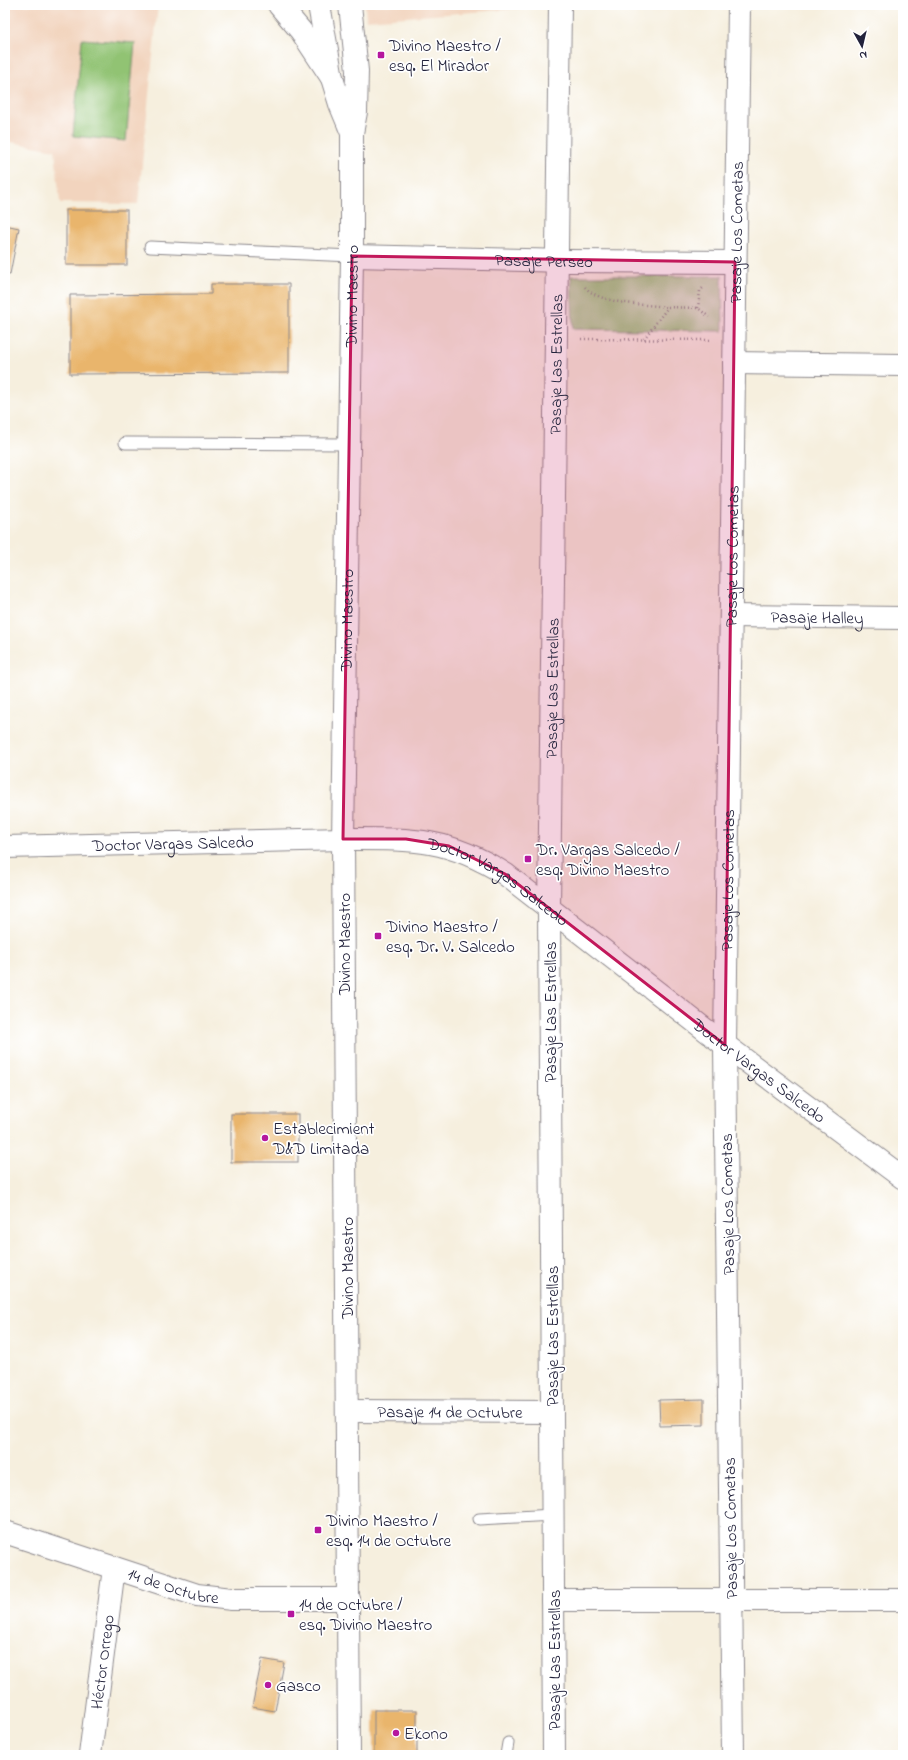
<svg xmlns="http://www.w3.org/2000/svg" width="908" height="1760" font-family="'Indie Flower',sans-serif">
  <rect width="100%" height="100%" fill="#fff"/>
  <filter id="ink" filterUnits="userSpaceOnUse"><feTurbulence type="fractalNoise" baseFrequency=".025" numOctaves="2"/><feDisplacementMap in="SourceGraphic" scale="8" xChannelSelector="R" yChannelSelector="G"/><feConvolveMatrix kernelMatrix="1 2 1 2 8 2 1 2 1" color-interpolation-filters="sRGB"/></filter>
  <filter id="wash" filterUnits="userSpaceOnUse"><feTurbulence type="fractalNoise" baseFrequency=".012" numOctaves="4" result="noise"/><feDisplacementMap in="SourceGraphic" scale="16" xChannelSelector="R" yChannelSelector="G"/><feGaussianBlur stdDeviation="0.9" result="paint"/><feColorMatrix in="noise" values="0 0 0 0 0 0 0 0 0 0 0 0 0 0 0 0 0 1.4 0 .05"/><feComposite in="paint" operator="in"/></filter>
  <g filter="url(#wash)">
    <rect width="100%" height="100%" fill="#f6efde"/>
    <!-- built -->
    <g fill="#f2d4be">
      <polygon points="5,5 158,5 138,204 60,203 55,150 5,141"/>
      <polygon points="365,5 566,5 366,20"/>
    </g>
    <!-- green -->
    <g fill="#91c373" stroke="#5a7257">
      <polygon points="82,39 135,43 126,141 73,136"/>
      <polygon points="571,276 722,276 723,331 573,329"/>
    </g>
    <g id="blocks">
      <!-- building -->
      <g fill="#e9b56c">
        <rect x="66" y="210" width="61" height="55"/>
        <polygon points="5,225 19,228 10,274 5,273"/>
        <polygon points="211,284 289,284 289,373 70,374 70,295 211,294"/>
        <rect x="231" y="1114" width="67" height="48"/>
        <polygon points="704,1399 704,1425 660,1426 659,1400"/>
        <polygon points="262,1659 284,1663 275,1711 252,1707"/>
        <rect x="374" y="1710" width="43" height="45"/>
      </g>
    </g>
  </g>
  <g filter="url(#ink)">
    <use href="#blocks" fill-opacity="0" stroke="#8c888c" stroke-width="1"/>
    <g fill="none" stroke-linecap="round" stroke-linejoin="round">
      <!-- service casing -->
      <g stroke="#8c888c" stroke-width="13">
        <g id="service">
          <polyline points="150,247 352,256"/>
          <polyline points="125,443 349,444"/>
          <polyline points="479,1519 553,1515"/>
          <polyline points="506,1755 508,1743"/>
        </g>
      </g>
      <!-- minor casing -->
      <g stroke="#8c888c" stroke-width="24">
        <g id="minor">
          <path id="s1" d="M352,256l216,5 167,1"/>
          <polyline points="734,363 903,365"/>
          <path id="s2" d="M731,616l172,2"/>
          <path id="s3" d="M5,847l338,-8"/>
          <path id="s4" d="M348,1411l204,1"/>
          <polyline points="553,1600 903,1600"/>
          <path id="s5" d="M90,1755l24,-187"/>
          <path id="s6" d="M554,1755l-5,-847 11,-903"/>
          <path id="s7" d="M733,1755l-8,-710 14,-1040"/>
        </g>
      </g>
      <!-- tertiary casing -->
      <g stroke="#8c888c" stroke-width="24">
        <g id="tertiary">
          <polyline points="319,5 332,78 340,104 352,133"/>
          <path id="s8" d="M343,839c67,0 104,-2 162,35l220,171 178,133"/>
          <path id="s9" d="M5,1532l192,63 35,4h117"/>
          <path id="s10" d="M349,1755l-6,-916 9,-583v-123l4,-21 1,-41 -7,-66"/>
        </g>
      </g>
      <!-- secondary casing -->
      <g stroke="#8c888c" stroke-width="24">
        <polyline id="secondary" points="279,5 301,31 332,78"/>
      </g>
      <!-- path -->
      <g stroke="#8c888c" stroke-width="2.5" stroke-dasharray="1 3" stroke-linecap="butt">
        <path d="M585,287c16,18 59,17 83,20"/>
        <polyline points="698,308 700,291 703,288"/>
        <polyline points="581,339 710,340"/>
        <polyline points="644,339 668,307 698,308 709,317"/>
      </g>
      <!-- service -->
      <use href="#service" stroke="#fff" stroke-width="11"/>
      <!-- minor -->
      <use href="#minor" stroke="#fff" stroke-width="22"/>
      <!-- tertiary -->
      <use href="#tertiary" stroke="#fff" stroke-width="22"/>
      <!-- secondary -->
      <use href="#secondary" stroke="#fff" stroke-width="22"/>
    </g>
  </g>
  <!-- marked area -->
  <path fill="#c2185b" fill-opacity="0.2" stroke="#c2185b" stroke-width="3" stroke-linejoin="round" d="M352,256l383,6 -10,783 -220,-171 -56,-28 -43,-7h-63z"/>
  <!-- markers -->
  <g fill="#b5179e" stroke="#fff" stroke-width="1.5">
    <rect x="377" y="51" width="8" height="8" rx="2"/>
    <rect x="524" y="855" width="8" height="8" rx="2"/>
    <rect x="374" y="932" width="8" height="8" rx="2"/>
    <circle cx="265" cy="1138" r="4"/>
    <rect x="314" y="1526" width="8" height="8" rx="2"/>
    <rect x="287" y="1610" width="8" height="8" rx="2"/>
    <circle cx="268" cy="1685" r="4"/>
    <circle cx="396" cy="1733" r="4"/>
  </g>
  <g text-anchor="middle" stroke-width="3.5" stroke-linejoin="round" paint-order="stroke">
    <!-- poi labels -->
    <g font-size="17" fill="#22223b" stroke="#fff" text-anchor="start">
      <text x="389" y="51">Divino Maestro /<tspan x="389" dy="20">esq. El Mirador</tspan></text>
      <text x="536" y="855">Dr. Vargas Salcedo /<tspan x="536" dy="20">esq. Divino Maestro</tspan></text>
      <text x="386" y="932">Divino Maestro /<tspan x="386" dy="20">esq. Dr. V. Salcedo</tspan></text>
      <text x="273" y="1134">Establecimient<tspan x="273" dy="20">D&amp;D Limitada</tspan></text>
      <text x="326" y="1526">Divino Maestro /<tspan x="326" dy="20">esq. 14 de Octubre</tspan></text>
      <text x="299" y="1610">14 de Octubre /<tspan x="299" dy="20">esq. Divino Maestro</tspan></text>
      <text x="276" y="1691">Gasco</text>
      <text x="404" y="1739">Ekono</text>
    </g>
    <!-- street labels -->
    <g font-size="17" fill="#22223b" stroke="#fff">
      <text dy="6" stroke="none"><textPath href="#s7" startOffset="1523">Pasaje Los Cometas</textPath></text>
      <text dy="6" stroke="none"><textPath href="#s1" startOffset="192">Pasaje Perseo</textPath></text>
      <text dy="6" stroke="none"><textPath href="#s10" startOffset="1459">Divino Maestro</textPath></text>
      <text dy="6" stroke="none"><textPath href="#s6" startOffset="1391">Pasaje Las Estrellas</textPath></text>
      <text dy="6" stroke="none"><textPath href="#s7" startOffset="1199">Pasaje Los Cometas</textPath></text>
      <text dy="6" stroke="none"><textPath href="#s2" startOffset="86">Pasaje Halley</textPath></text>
      <text dy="6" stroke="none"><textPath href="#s10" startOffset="1135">Divino Maestro</textPath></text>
      <text dy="6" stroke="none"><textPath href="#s6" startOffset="1067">Pasaje Las Estrellas</textPath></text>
      <text dy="6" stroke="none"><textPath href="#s3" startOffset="168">Doctor Vargas Salcedo</textPath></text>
      <text dy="6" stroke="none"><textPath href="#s7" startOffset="875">Pasaje Los Cometas</textPath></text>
      <text dy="6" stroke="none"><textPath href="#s8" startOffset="166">Doctor Vargas Salcedo</textPath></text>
      <text transform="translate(344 944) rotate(-90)" y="6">Divino Maestro</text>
      <text transform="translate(550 1012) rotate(-90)" y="6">Pasaje Las Estrellas</text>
      <text dy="6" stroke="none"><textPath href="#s8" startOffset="490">Doctor Vargas Salcedo</textPath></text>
      <text transform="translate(727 1204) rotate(-91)" y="6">Pasaje Los Cometas</text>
      <text transform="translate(347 1268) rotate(-90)" y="6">Divino Maestro</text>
      <text transform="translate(552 1336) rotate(-90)" y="6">Pasaje Las Estrellas</text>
      <text dy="6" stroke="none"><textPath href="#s4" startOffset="102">Pasaje 14 de Octubre</textPath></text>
      <text transform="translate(730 1528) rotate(-91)" y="6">Pasaje Los Cometas</text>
      <text dy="6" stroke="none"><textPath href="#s9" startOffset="177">14 de Octubre</textPath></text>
      <text transform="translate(554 1660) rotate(-90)" y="6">Pasaje Las Estrellas</text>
      <text dy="6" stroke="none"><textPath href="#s5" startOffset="94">Héctor Orrego</textPath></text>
    </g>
  </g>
  <!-- margin -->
  <rect width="908" height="1760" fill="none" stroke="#fff" stroke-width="20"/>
  <!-- north arrow -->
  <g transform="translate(862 46) rotate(172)" stroke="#ffffff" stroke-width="3" paint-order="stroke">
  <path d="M0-3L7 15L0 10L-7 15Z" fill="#22223b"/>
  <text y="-6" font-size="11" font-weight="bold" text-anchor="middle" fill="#22223b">N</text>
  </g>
</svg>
